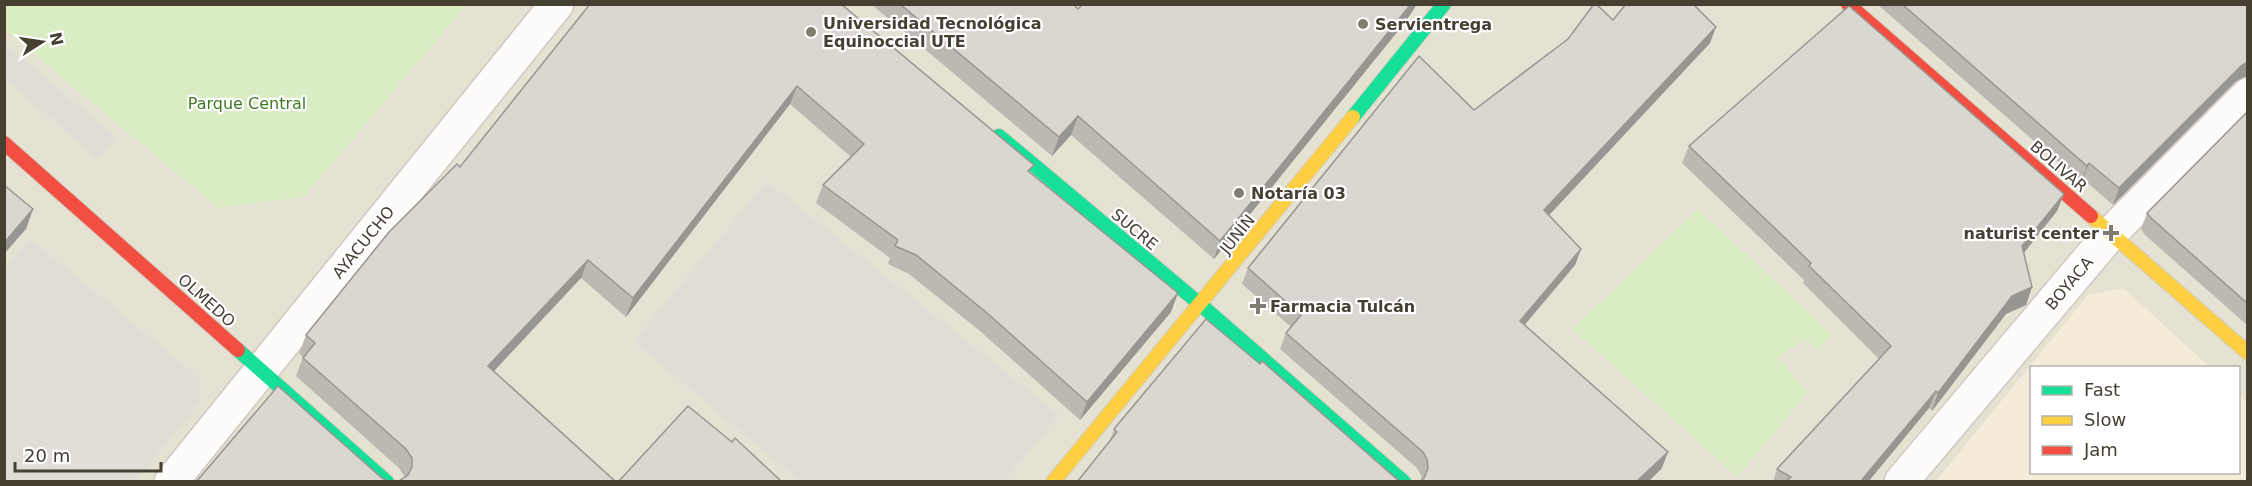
<svg xmlns="http://www.w3.org/2000/svg" width="2252" height="486" font-family="'DejaVu Sans',sans-serif">
  <rect width="100%" height="100%" fill="#f0eee6"/>
  <!-- residential -->
  <path fill="#e5e1d3" fill-rule="evenodd" d="M4,5h2243v476h-2242zM2032,368h206v104h-206z"/>
  <!-- commercial -->
  <polygon fill="#f4ebd8" points="2123,288 2210,367 2032,368 2032,472 2238,472 2239,394 2247,402 2247,481 1936,481 2088,295"/>
  <!-- green -->
  <g fill="#d9ecc4">
    <polygon points="4,5 5,4 467,5 304,197 218,208 5,30"/>
    <polygon points="1698,209 1832,334 1819,350 1804,339 1779,357 1808,393 1737,477 1572,329"/>
  </g>
  <!-- parking -->
  <g fill="#dfddd6">
    <polygon points="4,43 116,138 98,159 5,78"/>
    <polygon points="767,182 1059,415 1004,481 800,481 634,341"/>
    <polygon points="30,239 199,378 201,401 135,481 5,481 5,269"/>
  </g>
  <g fill="none" stroke-linecap="round" stroke-linejoin="round">
    <!-- street casing -->
    <g stroke="#cccac2" stroke-width="36">
      <g id="street">
        <polyline points="171,482 557,4"/>
        <polyline points="1901,482 2111,233 2248,95"/>
      </g>
    </g>
    <!-- fast casing -->
    <g stroke="#cfccbd" stroke-width="16">
      <g id="fast">
        <polyline points="1353,117 1444,4"/>
        <polyline points="999,136 1201,305 1404,482"/>
        <polyline points="238,350 387,482"/>
      </g>
    </g>
    <!-- slow casing -->
    <g stroke="#cfccbd" stroke-width="16">
      <g id="slow">
        <polyline points="2091,216 2248,353"/>
        <polyline points="1053,482 1353,117"/>
      </g>
    </g>
    <!-- jam casing -->
    <g stroke="#cfccbd" stroke-width="16">
      <g id="jam">
        <polyline points="1848,4 2091,216"/>
        <polyline points="4,143 238,350"/>
      </g>
    </g>
    <!-- street -->
    <use href="#street" stroke="#fdfcfb" stroke-width="33"/>
    <!-- fast -->
    <use href="#fast" stroke="#16e098" stroke-width="14"/>
    <!-- slow -->
    <use href="#slow" stroke="#ffcf43" stroke-width="14"/>
    <!-- jam -->
    <use href="#jam" stroke="#f24e42" stroke-width="14"/>
  </g>
  <!-- wall -->
  <g fill="#bbb9b2">
    <polygon points="590,4 1031,174 1171,312 1080,420 980,331 909,274 888,264 890,258 816,203 823,185 851,157 790,104 626,317 581,278 493,371 616,482 399,481 405,477 399,468 296,376 303,357 299,353 306,335 460,167"/>
    <polygon points="871,4 1073,4 1078,9 1083,4 1417,4 1406,21 1214,259 1071,135 1052,156"/>
    <polygon points="1877,4 2247,4 2244,77 2235,82 2113,205 2083,179 2081,182"/>
    <polygon points="1613,20 1710,43 1549,215 1581,249 1575,265 1525,325 1662,468 1648,482 1419,482 1422,479 1421,475 1417,468 1280,349 1286,333 1291,327 1242,284 1248,268 1474,110"/>
    <polygon points="2247,112 2247,325 2145,235 2141,229 2147,213"/>
    <polygon points="1689,146 2064,194 2057,211 2024,253 2032,287 2026,305 2006,314 1932,411 1929,408 1868,482 1773,482 1777,469 1879,359 1803,283 1804,280 1682,163"/>
    <polygon points="1114,429 1398,480 1110,440"/>
  </g>
  <!-- shaded-wall -->
  <g fill="#989691">
    <polygon points="1411,4 1417,4 1406,21 1214,259 1220,241"/>
    <polygon points="1716,27 1710,43 1538,227 1544,210"/>
    <polygon points="2247,62 2247,77 2244,77 2235,82 2113,205 2119,188 2241,66"/>
    <polygon points="797,86 790,104 626,317 633,298"/>
    <polygon points="1078,116 1071,135 1052,156 1059,137"/>
    <polygon points="2089,163 2083,179 2081,182 2087,166"/>
    <polygon points="2064,194 2057,211 2015,264 2022,246"/>
    <polygon points="33,209 26,229 4,254 4,243"/>
    <polygon points="1581,249 1575,265 1514,337 1520,321"/>
    <polygon points="588,260 581,278 481,385 488,366"/>
    <polygon points="2032,287 2026,305 2006,314 1932,411 1938,393 2012,296"/>
    <polygon points="1178,293 1171,312 1080,420 1087,402"/>
    <polygon points="1936,391 1929,408 1868,482 1860,482"/>
    <polygon points="1668,452 1662,468 1648,482 1636,482"/>
  </g>
  <!-- building -->
  <g fill="#d9d7cf" stroke="#989691" stroke-width="1.5">
    <polygon points="590,4 841,4 1034,165 1028,171 1178,293 1087,402 987,313 916,255 895,246 898,240 823,185 864,144 797,86 633,298 588,260 488,366 616,482 397,482 399,481 408,475 412,467 412,458 406,449 303,358 315,343 306,335 389,232 457,164 460,167"/>
    <polygon points="900,4 1073,4 1078,9 1083,4 1411,4 1220,241 1078,116 1059,137"/>
    <polygon points="1594,4 1596,4 1613,20 1626,4 1693,4 1716,27 1544,210 1581,249 1520,321 1668,452 1636,482 1419,482 1424,478 1428,469 1427,459 1423,452 1286,333 1301,315 1248,268 1419,56 1474,110 1568,39"/>
    <polygon points="1902,4 2247,4 2247,62 2241,66 2119,188 2089,163 2087,166"/>
    <polygon points="1849,6 2064,194 2022,246 2032,287 2012,296 1938,393 1936,391 1860,482 1785,482 1791,477 1777,469 1891,346 1809,266 1811,263 1689,146"/>
    <polygon points="2247,112 2247,303 2151,218 2147,213"/>
    <polygon points="4,185 33,209 4,243"/>
    <polygon points="1206,319 1260,364 1262,361 1398,480 1402,482 1077,482 1117,432 1114,429"/>
    <polygon points="278,386 382,478 390,482 196,482"/>
    <polygon points="688,406 732,442 735,438 782,482 618,482"/>
  </g>
  <!-- markers -->
  <g fill="#827d72" stroke="#fff" stroke-width="2">
    <circle cx="1363" cy="24" r="6"/>
    <circle cx="811" cy="32" r="6"/>
    <circle cx="1239" cy="193" r="6"/>
    <path d="M2108 224h6v6h6v6h-6v6h-6v-6h-6v-6h6z"/>
    <path d="M1255 297h6v6h6v6h-6v6h-6v-6h-6v-6h6z"/>
  </g>
  <g text-anchor="middle" stroke-width="4.5" stroke-linejoin="round" paint-order="stroke">
    <!-- poi labels -->
    <g font-size="16" font-weight="bold" fill="#464033" stroke="#fff" text-anchor="start">
      <text x="823" y="29">Universidad Tecnológica<tspan x="823" dy="18">Equinoccial UTE</tspan></text>
      <text x="1375" y="30">Servientrega</text>
      <text x="1251" y="199">Notaría 03</text>
      <text x="2099" y="239" text-anchor="end">naturist center</text>
      <text x="1270" y="312">Farmacia Tulcán</text>
    </g>
    <!-- park labels -->
    <g font-size="16" fill="#3c7b22" stroke="#fff">
      <text x="247" y="109">Parque Central</text>
    </g>
    <!-- street labels -->
    <g font-size="16" fill="#464033" stroke="#fff">
      <text transform="translate(2059 166) rotate(41)" y="6">BOLIVAR</text>
      <text transform="translate(1135 229) rotate(40)" y="6">SUCRE</text>
      <text transform="translate(1237 234) rotate(-51)" y="6">JUNÍN</text>
      <text transform="translate(363 242) rotate(-51)" y="6">AYACUCHO</text>
      <text transform="translate(2069 283) rotate(-50)" y="6">BOYACA</text>
      <text transform="translate(207 300) rotate(42)" y="6">OLMEDO</text>
    </g>
  </g>
  <!-- border -->
  <rect width="2252" height="486" fill="none" stroke="#464033" stroke-width="12"/>
  <!-- legend -->
  <rect x="2030" y="366" width="210" height="108" fill="#ffffff" stroke="#b5b3ad" stroke-width="1.5"/>
  <rect x="2042" y="386" width="30" height="9" fill="#16e098" stroke="#b5b3ad" stroke-width="1.5"/>
  <text x="2084" y="396" font-size="18" fill="#464033">Fast</text>
  <rect x="2042" y="416" width="30" height="9" fill="#ffcf43" stroke="#b5b3ad" stroke-width="1.5"/>
  <text x="2084" y="426" font-size="18" fill="#464033">Slow</text>
  <rect x="2042" y="446" width="30" height="9" fill="#f24e42" stroke="#b5b3ad" stroke-width="1.5"/>
  <text x="2084" y="456" font-size="18" fill="#464033">Jam</text>
  <!-- north arrow -->
  <g transform="translate(42 42) rotate(78)" stroke="#ffffff" stroke-width="4.5" paint-order="stroke">
  <path d="M0-4.5L10 22L0 15L-10 22Z" fill="#464033"/>
  <text y="-9" font-size="16" font-weight="bold" text-anchor="middle" fill="#464033">N</text>
  </g>
  <!-- scale -->
  <path d="M15 462v9h146v-9" fill="none" stroke="#464033" stroke-width="3"/>
  <text x="24" y="462" font-size="18" fill="#464033" stroke="#ffffff" stroke-width="4.5" paint-order="stroke">20 m</text>
</svg>
